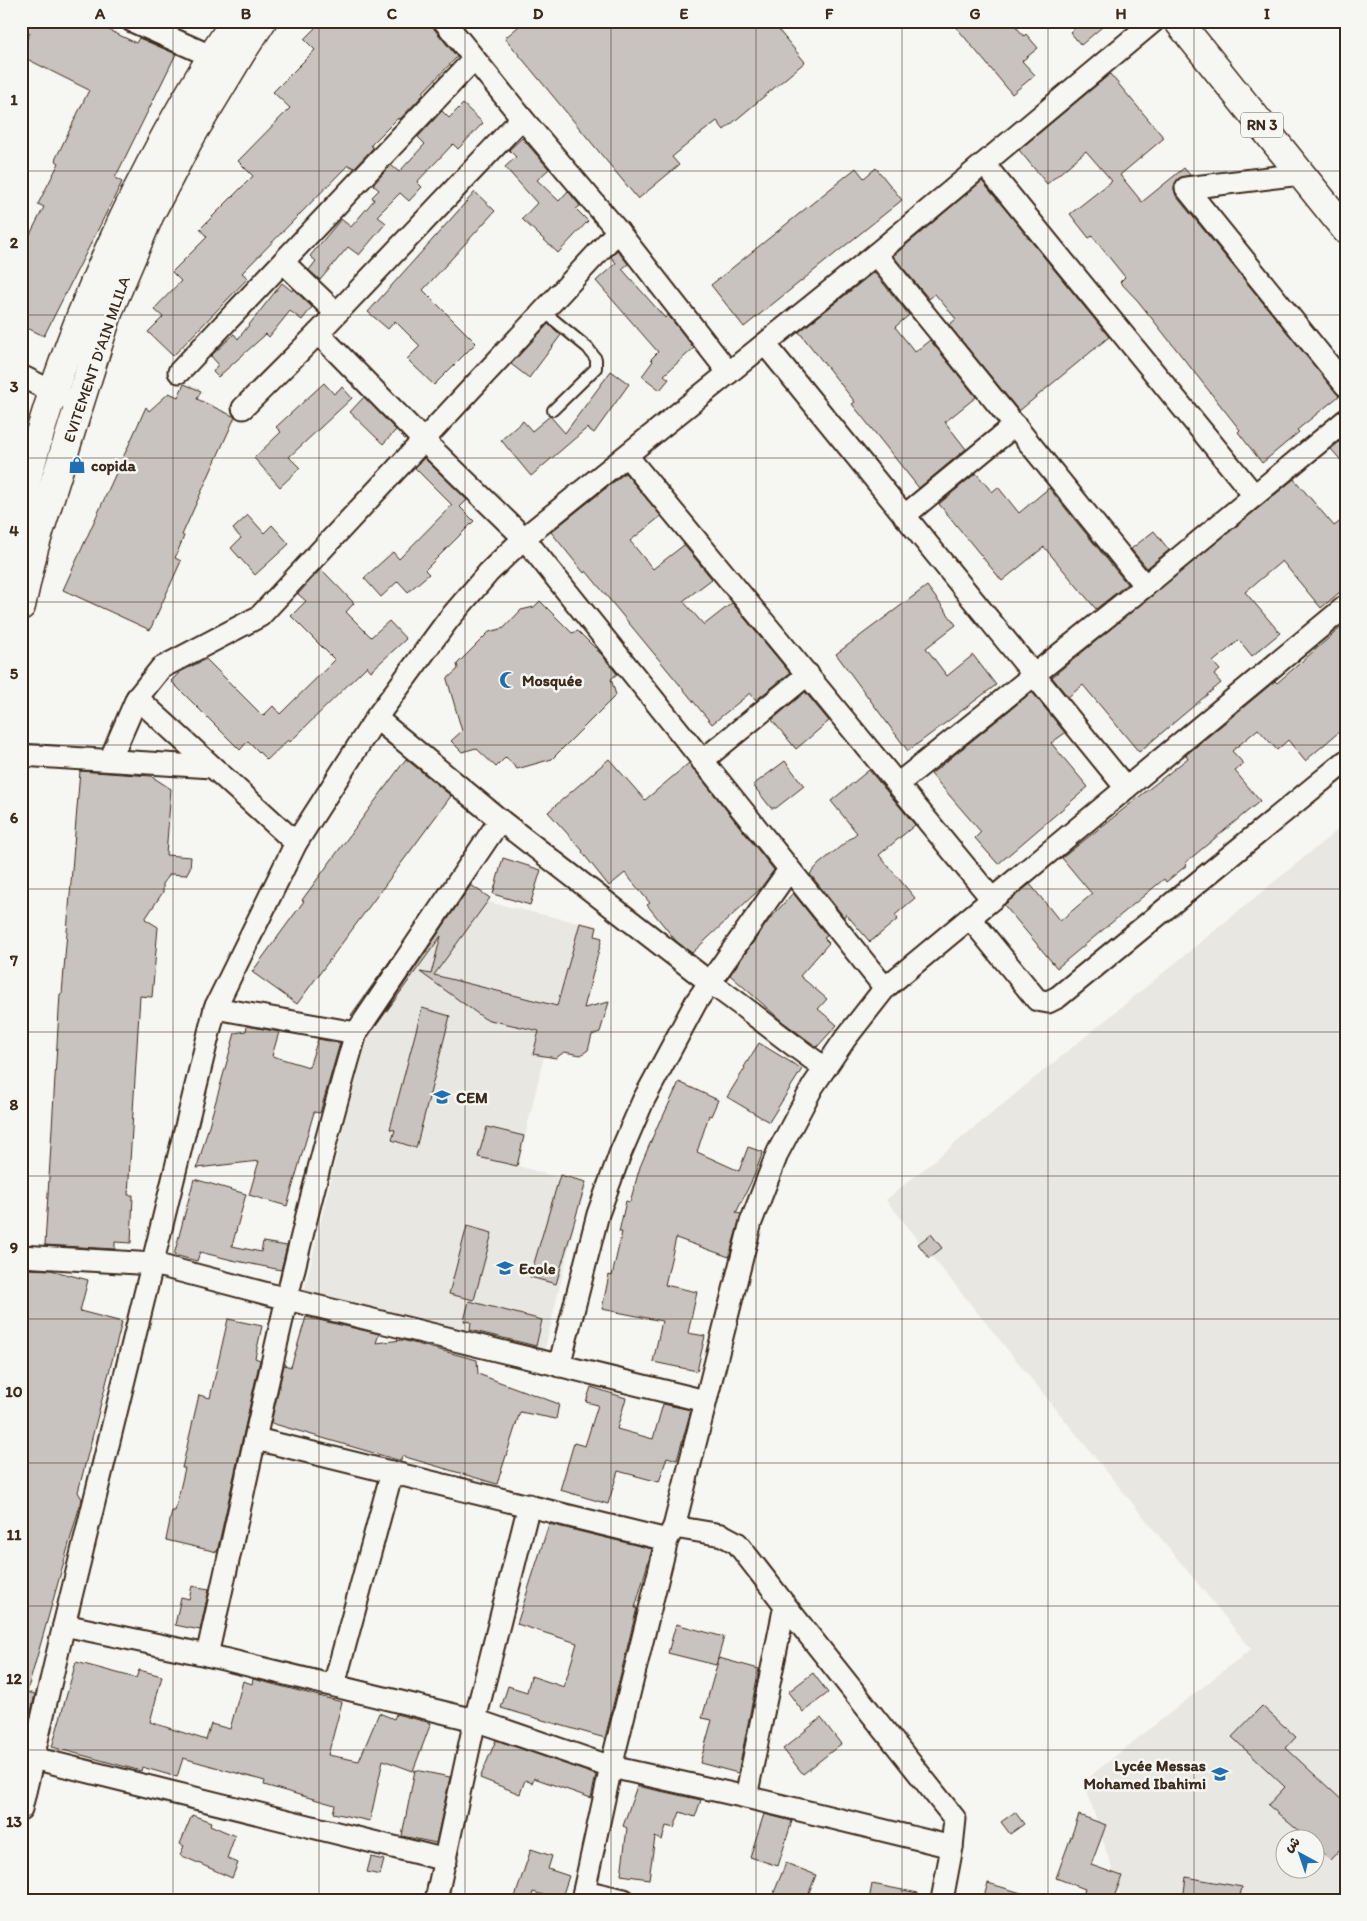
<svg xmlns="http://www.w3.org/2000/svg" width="1367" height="1921" font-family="Itim,'Playpen Sans Arabic',sans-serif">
  <rect width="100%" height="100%" fill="#f6f6f2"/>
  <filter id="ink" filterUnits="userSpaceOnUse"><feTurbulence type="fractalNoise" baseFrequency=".02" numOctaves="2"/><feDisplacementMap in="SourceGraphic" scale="10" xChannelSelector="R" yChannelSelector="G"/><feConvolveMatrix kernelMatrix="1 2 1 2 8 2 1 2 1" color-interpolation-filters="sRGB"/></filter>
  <g filter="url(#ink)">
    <!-- built -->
    <g fill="#e8e7e2" fill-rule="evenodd">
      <path d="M1346,823v1077h-224l-38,-119 167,-132 -365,-449zM1284,1838h30v30h-30z"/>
      <polygon points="462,896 597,927 595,936 602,938 583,1011 592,1014 597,1005 604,1003 607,1008 600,1032 590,1036 587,1050 581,1055 573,1054 568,1050 556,1058 544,1056 518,1166 587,1186 578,1210 544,1352 303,1296 363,1045"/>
    </g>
    <!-- building -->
    <g fill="#c8c3be" stroke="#3b2a1e">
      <polygon points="21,21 100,21 98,25 136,43 139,38 176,54 115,178 122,182 44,336 21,325 21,252 44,207 38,204 59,163 55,160 89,90 21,56 21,51 30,33 21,29"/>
      <polygon points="322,21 432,21 434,29 457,57 423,92 424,94 399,120 398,118 371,145 373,148 354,168 348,165 242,273 248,278 173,356 148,332 163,317 154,309 181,281 172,272 207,237 200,229 253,176 238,161 290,108 273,92 315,50 304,39"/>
      <polygon points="525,21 771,21 805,62 724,130 717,121 695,138 672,157 679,165 638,199 505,38"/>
      <polygon points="951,21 1011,21 1024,36 1026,34 1038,48 1022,61 1035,75 1012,94"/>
      <polygon points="1083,21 1109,21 1081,45 1070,32"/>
      <polygon points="1110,74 1164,138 1120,175 1142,202 1184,168 1190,175 1179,178 1175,183 1174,189 1176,196 1339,396 1297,430 1299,432 1262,463 1238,432 1240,430 1138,301 1120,282 1125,277 1092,236 1089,238 1070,214 1112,181 1086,151 1047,184 1019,150"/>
      <polygon points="463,104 483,123 458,149 453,144 417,182 422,187 409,201 400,193 377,216 386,223 359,255 348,247 320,280 309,270 316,261 310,256 341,219 351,227 374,200 372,197 379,190 373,185 391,165 399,172 425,144 418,137 442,111 449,118"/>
      <polygon points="522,138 549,169 537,180 559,201 568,191 580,206 576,209 588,221 558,253 522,219 537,203 505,167 516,157 509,150"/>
      <polygon points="856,168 864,178 876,168 902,200 744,327 711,285"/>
      <polygon points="982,181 1109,337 1019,411 949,325 956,319 935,294 929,299 893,256"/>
      <polygon points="475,192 495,211 423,290 476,343 434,385 407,359 420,346 395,321 388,329 368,312"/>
      <polygon points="617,250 628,264 622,269 665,318 668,315 694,348 664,375 669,379 660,390 642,376 653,361 651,359 658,352 596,281 616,263 611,257"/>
      <polygon points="874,272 909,315 895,327 915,352 930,340 976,397 945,422 966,449 919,488 852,404 855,402 799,332"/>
      <polygon points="282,283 292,291 293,289 312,307 302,320 290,311 269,337 266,334 218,377 213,372 218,364 211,356 234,334 238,339"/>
      <polygon points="548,324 561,335 529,378 511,364"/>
      <polygon points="611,371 629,384 594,433 587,428 531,476 501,440 523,421 532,431 550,416 565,433"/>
      <polygon points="324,383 334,394 342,387 352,398 289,457 300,468 280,487 254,458 281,432 276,427"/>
      <polygon points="184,384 201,391 197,399 235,417 182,535 184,536 175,558 181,561 150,630 63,590 146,407 149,411 169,393 178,397"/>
      <polygon points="364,397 396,430 383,444 350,412"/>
      <polygon points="1346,436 1346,466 1331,449"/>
      <polygon points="424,458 467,500 460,507 474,521 425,570 429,574 408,592 398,581 381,597 364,578 393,552 399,559 452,505 415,468"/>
      <polygon points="625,473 661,516 630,541 653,569 684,545 712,579 683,601 704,625 732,603 790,673 756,700 750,693 712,724 586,571 584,573 551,532"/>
      <polygon points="976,473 992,492 998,487 1019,513 1049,488 1127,584 1096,609 1044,547 1002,581 939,504"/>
      <polygon points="1294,479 1334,526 1346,517 1346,587 1321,608 1282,561 1245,592 1280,633 1252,656 1239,640 1213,662 1220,670 1214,675 1221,683 1139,752 1083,685 1068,697 1052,677"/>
      <polygon points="248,515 264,533 272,525 289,544 255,575 231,548 241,538 233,529"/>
      <polygon points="1154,531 1169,550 1147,568 1131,549"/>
      <polygon points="321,569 354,603 346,612 371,637 389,621 406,639 371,671 367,666 290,742 288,740 267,760 248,741 240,750 171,681 180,672 206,659 263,716 273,706 280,714 335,660 291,616 306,601 298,594"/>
      <polygon points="927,586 956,625 926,648 947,676 973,655 996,685 908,751 836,654"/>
      <polygon points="540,601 572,633 578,631 602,655 617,674 611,679 616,695 552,759 517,769 506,757 496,767 476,748 462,752 451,741 462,731 447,679 458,669 457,664 489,632 504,628 521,610 534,607"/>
      <polygon points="1346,623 1346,726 1305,761 1288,740 1277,750 1258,729 1232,751 1244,764 1235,771 1260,801 1185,863 1187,865 1166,882 1164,879 1057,968 1004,905 1030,884 1060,921 1092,894 1062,858 1188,758 1186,755 1275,681 1277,683"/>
      <polygon points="805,692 829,721 796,749 772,720"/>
      <polygon points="1032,692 1065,733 1051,743 1088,787 998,864 975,838 981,832 931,774"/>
      <polygon points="406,759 451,796 297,1004 252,972 304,901 302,900"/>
      <polygon points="609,759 645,800 689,763 774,870 760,889 692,953 677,942 647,905 650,903 625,873 609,886 582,852 583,851 548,812"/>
      <polygon points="785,761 804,786 776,808 771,808 753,785"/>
      <polygon points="869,770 915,825 879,855 915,898 895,915 898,919 870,942 846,914 844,917 810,874 819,864 857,833 831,801"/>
      <polygon points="80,771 151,776 171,789 166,855 191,857 190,868 186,875 170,874 163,884 163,892 145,919 158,927 152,997 140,996 128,1195 133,1195 131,1243 115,1242 115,1249 45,1245 60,994 62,994"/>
      <polygon points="503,858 541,870 530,905 493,894"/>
      <polygon points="471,885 490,898 434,975 557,1006 580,923 597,927 595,936 602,938 584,1008 609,1002 600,1032 592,1035 588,1050 581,1055 564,1052 556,1058 533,1054 539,1031 485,1019 420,972 431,974 441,936 373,1030"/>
      <polygon points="793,893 827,936 824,938 829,943 800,976 827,999 818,1009 837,1025 817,1047 783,1022 730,975 769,920"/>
      <polygon points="394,955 352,1016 351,1015"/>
      <polygon points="422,1008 450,1016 416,1148 392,1140 395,1130 390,1129"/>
      <polygon points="247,1026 279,1032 272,1056 309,1067 318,1039 340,1043 320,1113 314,1112 287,1206 249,1195 259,1161 197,1168 235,1033 246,1031"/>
      <polygon points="759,1043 802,1069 769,1122 727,1097 745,1068 744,1067"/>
      <polygon points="679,1082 718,1100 711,1116 709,1115 697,1152 739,1171 748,1147 763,1152 754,1176 736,1213 741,1214 729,1257 676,1238 665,1285 697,1292 688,1333 705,1336 697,1371 653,1362 662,1321 602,1309 609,1275 612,1276 622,1232 619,1232 626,1201 630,1202 640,1167 660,1120 661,1121"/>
      <polygon points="487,1127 524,1136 517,1166 478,1157"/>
      <polygon points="560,1175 586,1182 556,1284 530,1277"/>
      <polygon points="194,1179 246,1194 232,1246 261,1252 263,1242 287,1246 281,1270 232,1260 200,1252 197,1261 174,1255"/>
      <polygon points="467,1226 492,1233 474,1300 449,1294"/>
      <polygon points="931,1234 942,1248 929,1258 918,1244"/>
      <polygon points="25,1269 51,1270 88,1280 80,1311 122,1322 78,1492 82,1499 80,1505 27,1692 35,1694 26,1734 21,1734 21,1284"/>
      <polygon points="469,1301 542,1320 536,1346 470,1330 471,1322 464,1321"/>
      <polygon points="306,1317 379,1334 376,1343 402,1340 477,1360 478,1374 559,1404 556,1419 520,1412 497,1484 402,1456 401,1461 271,1423 284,1365 291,1367"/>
      <polygon points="228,1319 262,1326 255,1358 260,1360 217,1552 166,1540 172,1511 175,1511 185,1468 182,1468 199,1395 210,1398"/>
      <polygon points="591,1387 626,1398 617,1429 653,1439 663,1404 691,1410 677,1460 667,1457 659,1482 618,1471 608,1504 560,1490 574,1443 585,1446 598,1405 586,1402"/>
      <polygon points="549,1524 652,1549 635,1608 637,1608 605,1738 501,1708 508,1686 527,1692 531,1676 564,1687 577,1643 517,1624"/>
      <polygon points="192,1586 209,1589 200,1630 175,1625 181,1597 189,1599"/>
      <polygon points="676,1624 724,1637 716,1665 668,1653"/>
      <polygon points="719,1658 759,1669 738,1773 700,1763 712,1720 702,1718"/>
      <polygon points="76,1662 136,1678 139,1670 162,1676 150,1722 206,1740 211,1724 230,1729 243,1681 252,1684 253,1679 342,1702 328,1755 359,1761 379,1713 394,1719 396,1714 431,1723 413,1771 383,1760 370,1821 333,1813 335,1805 264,1785 265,1781 183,1758 177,1777 142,1767 141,1771 52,1747"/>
      <polygon points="813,1673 828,1693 803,1712 788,1692"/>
      <polygon points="1262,1706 1296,1737 1286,1748 1346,1804 1346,1843 1330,1860 1314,1845 1314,1838 1307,1838 1268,1805 1285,1787 1232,1737"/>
      <polygon points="821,1718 841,1744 803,1774 783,1749"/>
      <polygon points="496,1740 596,1775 591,1798 534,1778 532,1783 525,1780 520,1794 480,1778"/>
      <polygon points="415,1770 450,1777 436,1843 402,1836"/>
      <polygon points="637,1786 701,1800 695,1817 680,1812 674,1828 666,1826 662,1840 655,1837 649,1879 621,1875 627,1828 623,1826"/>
      <polygon points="1015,1812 1024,1824 1010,1834 1001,1822"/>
      <polygon points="764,1814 792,1821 778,1866 750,1857"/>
      <polygon points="192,1815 211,1822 210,1825 235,1836 227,1858 238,1863 232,1878 180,1855 184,1846 180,1844"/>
      <polygon points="1079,1815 1106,1825 1091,1865 1122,1876 1113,1900 1081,1900 1085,1889 1056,1878"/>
      <polygon points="531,1849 552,1856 548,1869 569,1876 561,1900 533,1892 531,1900 514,1900"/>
      <polygon points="371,1857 384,1860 380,1875 367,1872"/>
      <polygon points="786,1863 816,1875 806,1900 771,1900"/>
      <polygon points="1186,1877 1242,1887 1239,1900 1183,1900"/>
      <polygon points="988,1883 1031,1896 1031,1900 983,1900"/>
      <polygon points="872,1884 918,1893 917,1900 869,1900"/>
    </g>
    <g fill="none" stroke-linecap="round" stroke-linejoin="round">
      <!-- lane casing -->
      <g stroke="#3b2a1e" stroke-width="14">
        <polyline id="lane" points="543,311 588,348 596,359 596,368 553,410"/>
      </g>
      <!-- street casing -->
      <g stroke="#3b2a1e" stroke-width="25">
        <g id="street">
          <polyline points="132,21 213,57"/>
          <polyline points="444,21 522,118 618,231 729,373"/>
          <polyline points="984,164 1254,495"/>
          <polyline points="1301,174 1186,188 1346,386"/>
          <polyline points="876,254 1145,586"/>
          <polyline points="283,262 336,313"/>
          <polyline points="318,333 423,440 524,538 885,988"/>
          <polyline points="765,344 1126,788"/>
          <polyline points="179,372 474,59"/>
          <polyline points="21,376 65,398"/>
          <polyline points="243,408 318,333 522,118"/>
          <polyline points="627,456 992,899"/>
          <polyline points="904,516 1015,425"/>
          <polyline points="137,698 296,843"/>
          <path d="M376,718l124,102 209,162c40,27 76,59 116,86"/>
          <polyline points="21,755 212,767"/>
          <polyline points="110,760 137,698 161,668 260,616 618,231"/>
          <polyline points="702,761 808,674"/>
          <polyline points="899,783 1145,586 1346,420"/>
          <polyline points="970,918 1037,1000 1048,1002 1058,997 1346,761"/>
          <polyline points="215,1008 356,1033 500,820"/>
          <polyline points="21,1256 154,1264 287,1299 705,1401"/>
          <polyline points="559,1366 598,1214 620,1154 643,1101 696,1002 789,870"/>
          <polyline points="256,1439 667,1540"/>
          <polyline points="674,1527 722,1535 737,1543 785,1605 955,1819 952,1847 942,1900"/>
          <polyline points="64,1625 207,1655 475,1720 611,1767 746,1797 952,1847"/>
          <path d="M207,1655c47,-208 89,-417 149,-622"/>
          <polyline points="334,1685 392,1472"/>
          <polyline points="33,1758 446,1860"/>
          <polyline points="746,1797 785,1605"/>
          <polyline points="21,1809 64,1625 215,1008 296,843 376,718 448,620 489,572 524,538 876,254 1154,21"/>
          <polyline points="584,1891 624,1900"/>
          <polyline points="436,1900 475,1720 529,1505"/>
          <polyline points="582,1900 611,1767 667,1540 674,1527 751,1222 778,1152 813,1086 845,1039 885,988 1346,606"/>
        </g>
      </g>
      <!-- primary casing -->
      <g stroke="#3b2a1e" stroke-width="31">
        <polyline id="primary" points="1178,21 1346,230"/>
      </g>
      <!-- highway casing -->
      <g stroke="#3b2a1e" stroke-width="31">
        <g id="highway">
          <path d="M21,501c42,-167 118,-336 214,-480"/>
          <polyline points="21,606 34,548 109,310 150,214 188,141 241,53 262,21"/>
        </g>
      </g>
      <!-- lane -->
      <use href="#lane" stroke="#f6f6f2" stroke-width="10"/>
      <!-- street -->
      <use href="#street" stroke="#f6f6f2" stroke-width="21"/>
      <!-- primary -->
      <use href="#primary" stroke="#f6f6f2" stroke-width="28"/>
      <!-- highway -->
      <use href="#highway" stroke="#f6f6f2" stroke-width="28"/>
    </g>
  </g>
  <!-- grid -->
  <path fill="none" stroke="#3b2a1e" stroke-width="1" stroke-opacity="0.55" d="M173,21v1879M319,21v1879M465,21v1879M611,21v1879M756,21v1879M902,21v1879M1048,21v1879M1194,21v1879M21,171h1325M21,315h1325M21,458h1325M21,602h1325M21,745h1325M21,889h1325M21,1032h1325M21,1176h1325M21,1319h1325M21,1463h1325M21,1606h1325M21,1750h1325"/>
  <!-- icons -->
  <defs>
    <g id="shop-bare" transform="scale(1.35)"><path d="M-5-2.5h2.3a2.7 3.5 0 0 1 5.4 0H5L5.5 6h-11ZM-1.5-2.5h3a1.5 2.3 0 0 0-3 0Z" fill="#1f6fb2" stroke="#f6f6f2" stroke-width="2.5" paint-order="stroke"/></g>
    <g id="mosque-bare" transform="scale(1.35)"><path d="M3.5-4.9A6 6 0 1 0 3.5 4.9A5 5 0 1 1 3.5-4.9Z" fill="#1f6fb2" stroke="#f6f6f2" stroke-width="2.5" paint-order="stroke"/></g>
    <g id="school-bare" transform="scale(1.35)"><path d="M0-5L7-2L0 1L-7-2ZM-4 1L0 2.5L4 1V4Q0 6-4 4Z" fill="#1f6fb2" stroke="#f6f6f2" stroke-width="2.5" paint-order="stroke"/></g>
  </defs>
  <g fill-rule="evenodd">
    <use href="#shop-bare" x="77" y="465"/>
    <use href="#mosque-bare" x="508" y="680"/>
    <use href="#school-bare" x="442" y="1097"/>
    <use href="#school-bare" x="505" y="1268"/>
    <use href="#school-bare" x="1220" y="1774"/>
  </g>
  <g text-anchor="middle" stroke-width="5" stroke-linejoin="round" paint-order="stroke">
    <!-- shield labels -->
    <rect fill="#f6f6f2" stroke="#73675e" stroke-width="1" x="1241" y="112.5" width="42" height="25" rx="4"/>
    <g font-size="15" font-weight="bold" fill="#3b2a1e">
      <text x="1262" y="130">RN 3</text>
    </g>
    <!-- street labels -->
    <g font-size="16" fill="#3b2a1e" stroke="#f6f6f2">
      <text transform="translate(96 359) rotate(-71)" y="6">EVITEMENT D'AIN MLILA</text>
    </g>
    <!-- poi labels -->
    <g font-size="16" font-weight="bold" fill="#3b2a1e" stroke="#f6f6f2" text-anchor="start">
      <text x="91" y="471">copida</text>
      <text x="522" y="686">Mosquée</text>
      <text x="456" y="1103">CEM</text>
      <text x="519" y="1274">Ecole</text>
      <text x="1206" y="1771" text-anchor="end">Lycée Messas<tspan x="1206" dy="18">Mohamed Ibahimi</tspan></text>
    </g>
  </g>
  <!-- margin -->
  <rect width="1367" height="1921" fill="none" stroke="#f6f6f2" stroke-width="55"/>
  <!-- north arrow -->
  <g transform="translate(1300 1854) rotate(320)"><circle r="24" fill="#f6f6f2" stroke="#aba49d"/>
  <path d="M0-4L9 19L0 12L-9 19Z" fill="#1f6fb2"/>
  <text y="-8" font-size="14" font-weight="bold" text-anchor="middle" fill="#3b2a1e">ش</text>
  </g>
  <rect x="28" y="28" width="1312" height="1866" fill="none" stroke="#3b2a1e" stroke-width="2"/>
  <g font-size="16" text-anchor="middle" font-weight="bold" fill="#3b2a1e">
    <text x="100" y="19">A</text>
    <text x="246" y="19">B</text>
    <text x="392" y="19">C</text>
    <text x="538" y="19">D</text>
    <text x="684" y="19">E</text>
    <text x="829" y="19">F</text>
    <text x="975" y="19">G</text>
    <text x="1121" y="19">H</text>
    <text x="1267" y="19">I</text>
    <text x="14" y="105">1</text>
    <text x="14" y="248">2</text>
    <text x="14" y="392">3</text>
    <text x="14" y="536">4</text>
    <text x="14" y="679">5</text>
    <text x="14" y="823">6</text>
    <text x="14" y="966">7</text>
    <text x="14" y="1110">8</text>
    <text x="14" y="1253">9</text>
    <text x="14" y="1397">10</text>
    <text x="14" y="1540">11</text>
    <text x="14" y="1684">12</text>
    <text x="14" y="1827">13</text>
  </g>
</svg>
